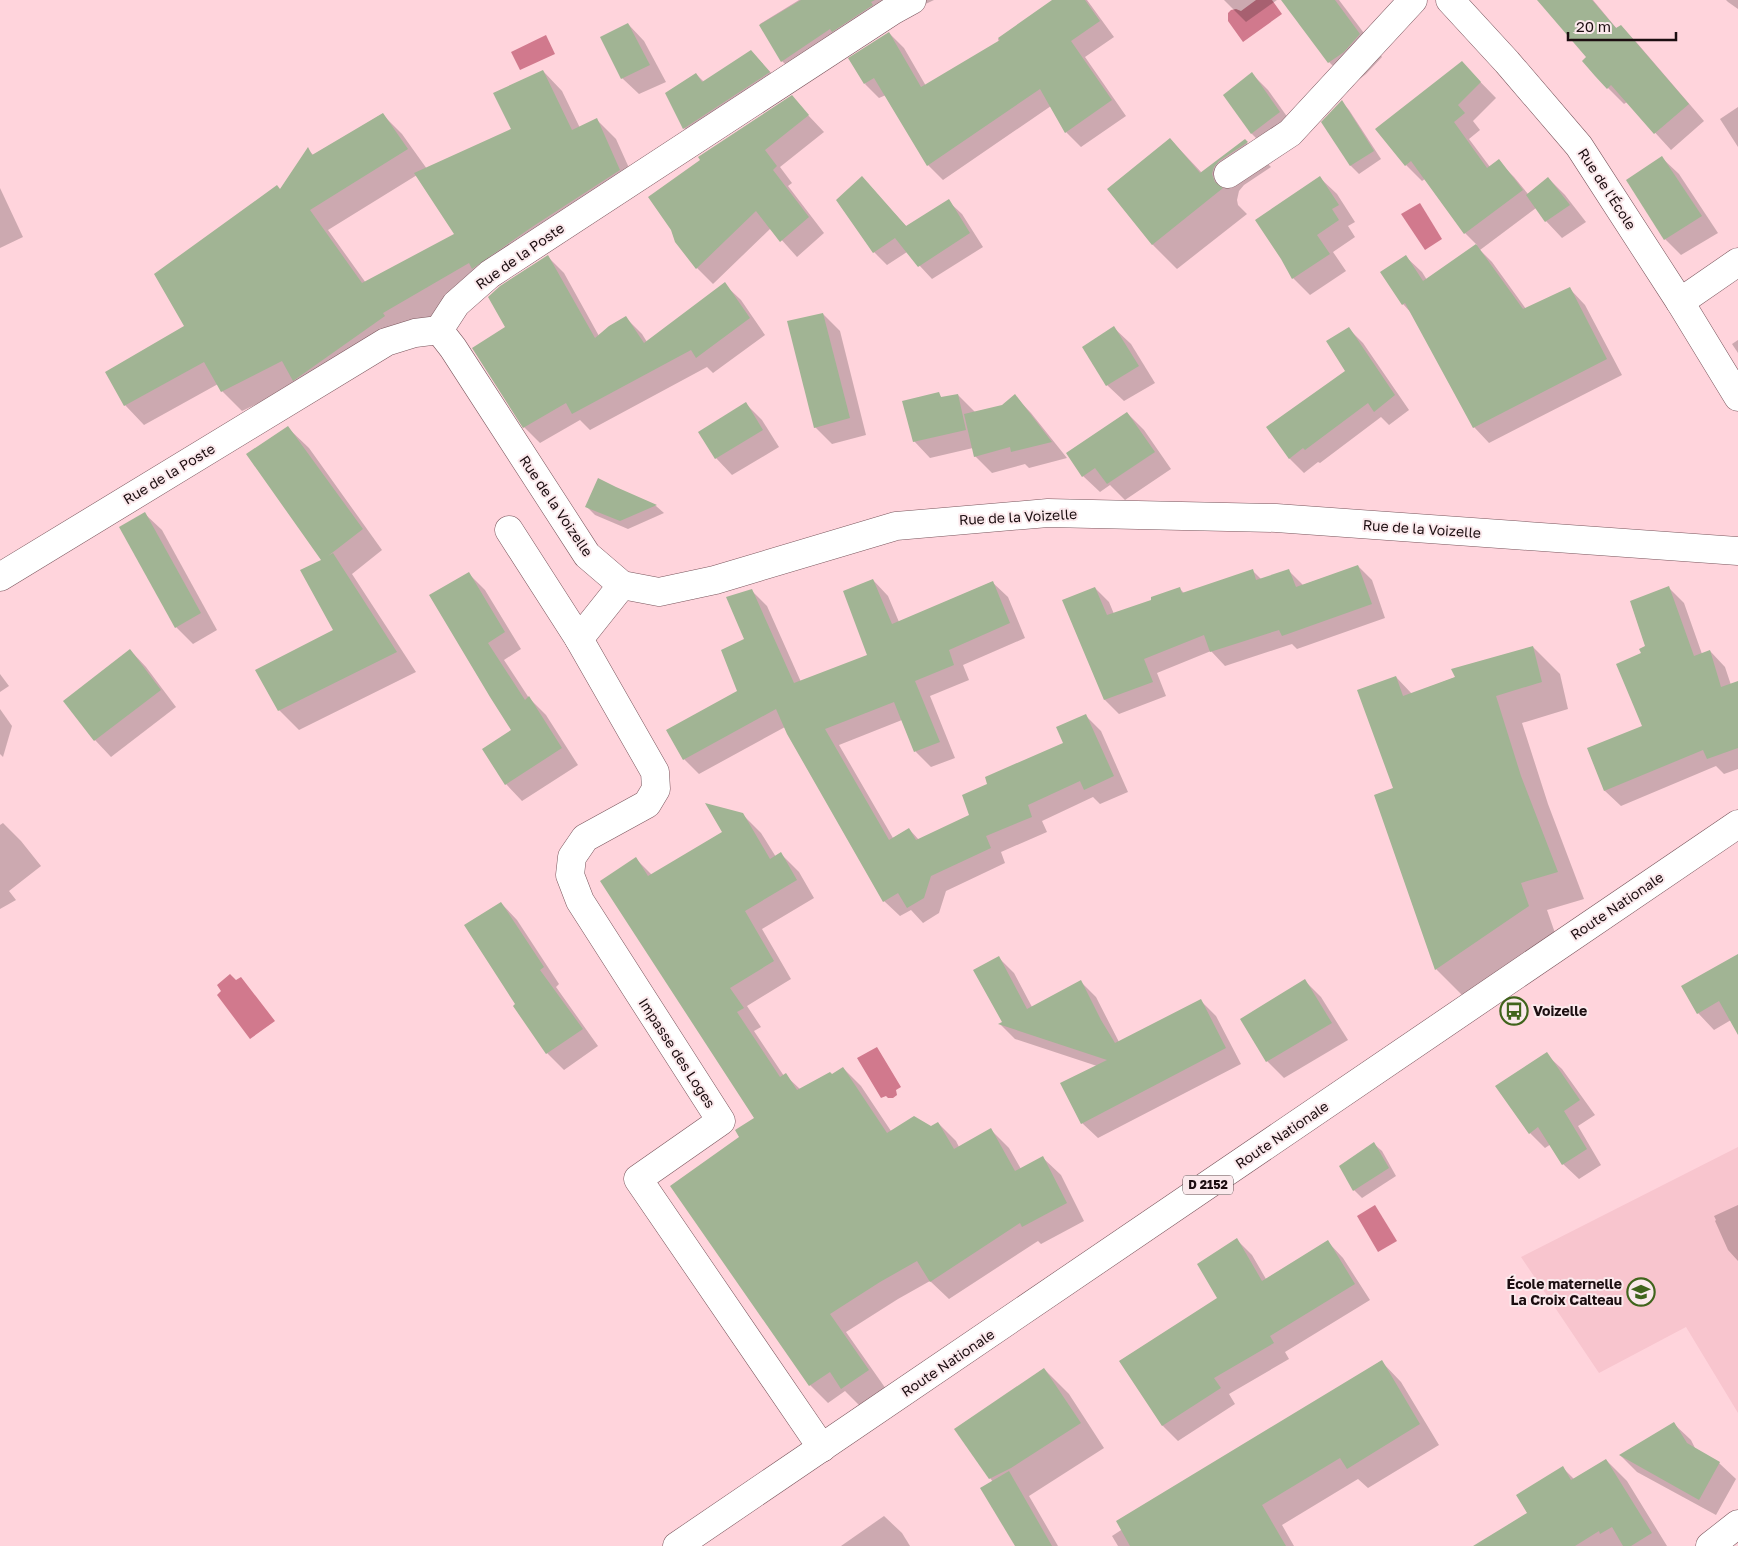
<svg xmlns="http://www.w3.org/2000/svg" width="1738" height="1546" font-family="'Golos Text',sans-serif">
  <rect width="100%" height="100%" fill="#ffd4dc"/>
  <!-- built -->
  <polygon fill="#f8c5ce" points="1738,1147 1738,1413 1686,1327 1599,1373 1521,1257"/>
  <!-- water -->
  <g fill="#d1798d">
    <polygon points="1256,0 1272,0 1282,14 1243,42 1228,21 1228,13 1231,10 1236,9 1241,11"/>
    <polygon points="546,35 555,54 520,70 511,52"/>
    <polygon points="1420,203 1442,239 1425,250 1401,214"/>
    <polygon points="230,974 236,980 241,977 275,1021 250,1039 217,995 221,991 217,985"/>
    <polygon points="877,1047 901,1087 896,1090 897,1095 893,1098 888,1098 886,1096 881,1098 857,1058"/>
    <polygon points="1375,1205 1397,1241 1378,1252 1357,1216"/>
  </g>
  <!-- shadow -->
  <g fill="#0003" fill-rule="evenodd">
    <polygon points="799,0 934,0 890,21 802,81 782,61 760,24"/>
    <polygon points="1054,0 1087,0 1114,37 1085,57 1126,116 1081,147 1066,132 1051,106 943,180 928,165 886,95 879,98 865,84 889,33 904,48 926,86 999,42 998,39"/>
    <polygon points="1224,0 1277,0 1246,22"/>
    <polygon points="1282,0 1339,0 1382,57 1366,74 1352,85 1329,62"/>
    <polygon points="1539,0 1593,0 1617,29 1621,26 1637,43 1704,121 1671,150 1627,102 1624,104 1608,88 1588,57"/>
    <polygon points="1726,0 1738,0 1738,9 1728,2"/>
    <polygon points="628,24 644,41 666,82 639,94 622,78"/>
    <polygon points="751,51 786,89 701,145 684,128 696,74 704,82"/>
    <polygon points="1462,63 1496,98 1473,121 1480,130 1469,139 1490,167 1498,161 1514,177 1528,194 1548,178 1565,195 1586,222 1562,238 1546,221 1536,208 1480,250 1492,262 1526,309 1570,289 1585,305 1622,375 1489,443 1474,427 1413,315 1403,304 1382,273 1406,257 1422,272 1427,280 1477,245 1465,233 1425,179 1422,181 1406,165"/>
    <path d="M543,71l19,20 18,37 16,-9 20,20 23,51 -151,93 -86,50 -160,78 -20,-20 -4,-7 -74,41 -19,-20 61,-78 122,-178 6,7 68,-42 20,20 25,35 86,-40zM417,175l39,60 -90,48 -38,-53z"/>
    <polygon points="1252,74 1268,90 1296,129 1268,150 1252,134 1225,95"/>
    <polygon points="791,97 824,132 780,167 792,183 788,186 824,233 797,257 771,228 713,284 697,268 676,242"/>
    <polygon points="1342,102 1349,110 1381,159 1359,174 1351,166 1323,123"/>
    <polygon points="1738,107 1738,147 1720,119"/>
    <polygon points="1170,139 1202,173 1245,141 1271,167 1244,185 1239,191 1237,200 1238,205 1247,214 1177,269 1153,245 1109,189"/>
    <polygon points="1662,158 1679,174 1718,233 1681,255 1665,239"/>
    <polygon points="862,178 907,227 948,201 962,214 983,247 932,279 907,252 887,265 874,252 838,200"/>
    <polygon points="1320,178 1337,194 1355,222 1348,226 1355,237 1333,252 1346,271 1310,295 1293,278"/>
    <polygon points="0,188 23,237 0,248"/>
    <polygon points="548,257 564,273 599,336 626,318 642,334 647,342 724,284 741,300 765,335 713,373 707,367 590,430 580,420 540,443 524,427 506,327"/>
    <polygon points="823,314 840,331 866,435 832,444 815,427"/>
    <polygon points="1114,328 1131,344 1155,383 1124,401 1107,385"/>
    <polygon points="1349,329 1363,343 1409,410 1389,425 1381,417 1320,463 1318,462 1304,473 1290,459 1268,427 1346,372"/>
    <polygon points="1738,340 1738,353 1732,344"/>
    <polygon points="938,394 942,398 958,395 975,412 1002,406 1015,396 1031,413 1067,458 1029,468 1025,464 992,473 975,456 973,448 930,458 914,441"/>
    <polygon points="746,404 762,420 779,447 732,475 716,458"/>
    <polygon points="1127,413 1144,430 1171,469 1125,500 1110,485 1100,492 1083,476"/>
    <polygon points="288,428 309,448 382,550 352,574 416,672 299,730 279,710 335,631 323,560"/>
    <polygon points="599,480 656,506 664,513 628,529 595,515 587,507"/>
    <polygon points="145,514 162,530 217,630 193,644 176,627"/>
    <polygon points="1358,566 1372,580 1385,618 1297,649 1292,644 1225,666 1211,651 1157,673 1166,696 1119,714 1105,700 1095,588 1109,602 1114,614 1152,601 1180,589 1185,594 1252,570 1262,580 1289,571 1303,585"/>
    <polygon points="468,573 485,590 521,649 504,660 529,698 546,715 578,765 522,801 506,784 513,730 491,696"/>
    <polygon points="873,580 888,596 899,622 992,582 1008,597 1025,638 963,665 969,680 930,696 955,758 931,767 916,752 902,720 839,745 893,838 909,829 919,840 971,816 989,784 1064,744 1086,716 1101,731 1128,792 1100,804 1093,797 1042,821 1047,832 1001,852 1005,863 946,891 939,913 923,923 911,910 900,916 884,901 785,727 699,774 684,759 739,691 752,591 767,606 801,682 869,655"/>
    <polygon points="1668,587 1684,603 1702,654 1710,651 1725,667 1731,685 1738,682 1738,769 1724,774 1716,766 1621,806 1605,791 1588,749 1644,726 1643,654"/>
    <polygon points="1533,647 1560,674 1568,709 1522,723 1548,804 1584,899 1547,910 1555,933 1463,996 1436,969 1375,795 1394,789 1396,677 1412,694"/>
    <polygon points="130,650 146,667 176,707 111,757 95,740 65,701"/>
    <polygon points="0,674 9,686 0,692"/>
    <polygon points="0,709 12,726 3,757 0,754"/>
    <polygon points="743,815 761,833 776,857 781,854 799,872 814,898 762,929 791,979 747,1006 761,1027 754,1031 784,1076 785,1075 801,1090 832,1076 843,1068 861,1086 891,1131 931,1128 938,1123 956,1141 959,1147 991,1130 1009,1148 1021,1169 1043,1158 1061,1175 1084,1221 1041,1244 1038,1241 949,1299 930,1281 898,1299 846,1332 886,1389 860,1406 845,1391 828,1403 810,1385 741,1138 756,1118 636,859 652,875 723,832"/>
    <polygon points="3,823 21,841 41,866 9,891 16,900 0,909 0,825"/>
    <polygon points="501,903 517,920 559,984 556,987 598,1046 564,1070 547,1053 517,1004"/>
    <polygon points="1738,955 1738,1028 1731,1020 1714,1030 1698,1013"/>
    <polygon points="999,958 1014,973 1032,1007 1081,982 1096,997 1119,1042 1201,1001 1216,1016 1241,1064 1098,1138 1082,1123 1097,1066 1015,1039 1000,1024 1004,1023"/>
    <polygon points="1305,981 1321,997 1348,1040 1284,1078 1267,1061 1242,1019"/>
    <polygon points="1546,1054 1562,1069 1595,1115 1578,1126 1601,1165 1579,1179 1563,1164 1551,1144 1545,1148 1530,1133"/>
    <polygon points="1374,1144 1382,1151 1396,1176 1362,1198 1354,1190"/>
    <polygon points="1738,1205 1738,1261 1728,1250 1715,1221 1716,1220 1714,1216"/>
    <polygon points="1236,1239 1252,1255 1266,1279 1328,1242 1343,1258 1370,1300 1285,1352 1289,1359 1229,1394 1235,1404 1178,1441 1163,1426 1120,1361 1219,1298"/>
    <polygon points="1381,1361 1401,1382 1439,1445 1368,1488 1358,1479 1282,1525 1294,1546 1118,1546 1112,1536"/>
    <polygon points="1044,1369 1069,1394 1104,1448 1029,1496 1058,1546 1016,1546 993,1482 990,1478"/>
    <polygon points="1674,1424 1691,1440 1696,1450 1719,1463 1736,1479 1716,1515 1637,1472 1621,1456"/>
    <polygon points="1606,1460 1627,1481 1667,1546 1475,1546 1529,1513 1563,1468 1575,1480"/>
    <polygon points="884,1516 902,1533 910,1546 841,1546"/>
  </g>
  <!-- building -->
  <g fill="#a1b494">
    <polygon points="801,0 875,0 871,2 873,5 832,32 830,29 781,62 759,25"/>
    <polygon points="1052,0 1085,0 1100,21 1071,41 1112,100 1065,133 1040,89 927,166 874,78 864,84 848,58 889,32 921,87 1000,40 998,38"/>
    <polygon points="1281,0 1335,0 1360,34 1344,52 1328,63"/>
    <polygon points="1537,0 1592,0 1616,28 1621,25 1689,104 1654,134 1611,85 1607,89 1595,76 1582,61 1586,57"/>
    <polygon points="628,23 650,65 621,79 600,37"/>
    <polygon points="751,50 770,72 683,129 665,93 696,73 702,82"/>
    <polygon points="1462,61 1481,82 1458,105 1465,113 1454,122 1487,168 1499,159 1523,190 1464,234 1411,161 1405,166 1375,129"/>
    <polygon points="543,70 572,130 597,118 620,170 532,227 472,269 469,263 383,313 385,316 293,381 282,361 221,392 204,362 124,406 105,372 184,326 154,274 277,185 280,189 308,147 312,155 383,113 408,149 310,210 362,283 454,234 414,173 511,129 493,93"/>
    <polygon points="1252,72 1280,112 1251,134 1223,95"/>
    <polygon points="792,95 809,115 765,150 777,166 773,170 809,217 780,242 756,211 696,269 675,242 671,230 648,197 700,160 698,157"/>
    <polygon points="1342,100 1374,151 1350,166 1321,122"/>
    <polygon points="1170,138 1200,173 1245,139 1248,142 1219,161 1214,167 1212,174 1215,182 1223,188 1152,245 1107,189"/>
    <polygon points="1662,156 1702,216 1664,240 1626,180"/>
    <polygon points="862,176 906,226 949,199 970,233 918,267 895,238 873,253 836,200"/>
    <polygon points="1320,176 1339,205 1332,209 1339,220 1317,235 1330,254 1292,279 1281,259 1255,220"/>
    <polygon points="1548,177 1570,205 1545,222 1526,195"/>
    <polygon points="1476,244 1523,309 1570,287 1607,359 1473,428 1405,303 1402,305 1380,272 1406,255 1423,281"/>
    <polygon points="548,255 595,338 609,326 626,316 644,343 725,282 750,318 696,358 691,350 572,414 566,403 523,428 472,348 505,327 488,297 500,286"/>
    <polygon points="823,313 850,418 814,428 787,321"/>
    <polygon points="1114,326 1139,366 1106,386 1082,347"/>
    <polygon points="1349,327 1395,395 1374,412 1368,403 1305,450 1303,448 1289,459 1266,427 1345,371 1326,341"/>
    <polygon points="939,392 941,397 958,394 966,430 913,442 902,401"/>
    <polygon points="1015,394 1052,442 1011,452 1010,447 974,457 964,414 1002,405"/>
    <polygon points="746,402 763,430 715,459 698,432"/>
    <polygon points="1127,412 1155,452 1107,484 1095,468 1082,477 1066,453"/>
    <polygon points="288,426 363,529 328,556 333,553 397,652 278,711 255,670 333,630 300,570 321,560 246,454"/>
    <polygon points="598,478 616,487 657,505 620,521 585,507"/>
    <polygon points="145,512 201,613 175,628 119,527"/>
    <polygon points="1358,565 1372,604 1282,636 1279,630 1210,652 1204,635 1144,659 1153,682 1104,700 1062,600 1095,587 1107,615 1151,600 1151,597 1180,587 1182,593 1253,569 1256,580 1289,569 1296,587"/>
    <polygon points="469,572 505,632 488,643 525,700 529,696 562,748 505,785 482,749 511,730 490,697 429,595"/>
    <polygon points="873,579 892,624 993,581 1010,623 949,650 954,665 915,681 940,742 914,752 894,702 825,729 889,840 909,828 916,840 969,815 962,795 987,784 985,777 1063,743 1056,727 1086,714 1114,776 1084,790 1080,781 1028,805 1032,817 986,836 991,848 931,876 924,898 907,908 898,893 883,902 787,734 776,709 683,760 666,730 737,691 721,650 744,639 726,597 752,589 794,683 867,655 843,591"/>
    <polygon points="1669,586 1694,656 1710,650 1721,687 1738,681 1738,748 1707,759 1703,750 1604,791 1587,748 1642,726 1616,664 1641,653 1639,649 1645,646 1630,601"/>
    <polygon points="1533,646 1542,682 1496,696 1521,776 1558,872 1521,883 1529,906 1435,970 1374,795 1393,788 1357,690 1396,676 1403,696 1455,677 1451,669"/>
    <polygon points="130,649 161,690 94,741 63,701"/>
    <polygon points="705,803 743,813 770,859 781,852 797,880 745,911 774,961 730,988 744,1008 737,1012 780,1077 786,1073 797,1090 830,1072 832,1074 843,1067 887,1133 914,1116 931,1126 938,1122 954,1149 991,1128 1015,1171 1043,1156 1067,1203 1022,1227 1020,1223 930,1282 917,1261 880,1282 830,1314 869,1370 841,1389 830,1372 809,1386 670,1186 739,1137 735,1130 754,1118 600,881 636,857 648,876 722,832"/>
    <polygon points="501,902 544,967 540,970 583,1029 546,1054 513,1006 515,1004 464,925"/>
    <polygon points="1738,954 1738,1035 1719,1001 1697,1014 1681,986"/>
    <polygon points="999,956 1027,1009 1081,980 1101,1020 1115,1043 1201,999 1226,1048 1081,1124 1060,1083 1107,1060 998,1024 1002,1022 973,970"/>
    <polygon points="1305,979 1332,1023 1266,1062 1240,1019"/>
    <polygon points="1547,1052 1580,1100 1564,1111 1587,1149 1562,1165 1538,1127 1529,1134 1495,1086"/>
    <polygon points="1374,1142 1389,1168 1353,1191 1339,1166"/>
    <polygon points="1237,1238 1262,1281 1328,1240 1355,1284 1270,1336 1274,1343 1214,1378 1221,1388 1162,1426 1119,1361 1217,1298 1197,1264"/>
    <polygon points="1382,1360 1420,1424 1347,1469 1340,1458 1262,1505 1286,1546 1130,1546 1116,1521"/>
    <polygon points="1044,1368 1081,1423 1011,1468 989,1479 954,1429"/>
    <polygon points="1674,1422 1687,1443 1720,1462 1699,1500 1619,1455"/>
    <polygon points="1606,1459 1652,1533 1631,1546 1623,1546 1612,1527 1600,1534 1599,1531 1575,1546 1473,1546 1527,1513 1516,1495 1563,1466 1571,1480"/>
    <polygon points="1009,1471 1032,1511 1052,1546 1015,1546 980,1488"/>
  </g>
  <g fill="none" stroke-linecap="round" stroke-linejoin="round">
    <!-- street casing -->
    <g stroke="#79555c" stroke-width="29">
      <g id="street">
        <polyline points="1450,0 1507,62 1579,146 1680,302 1738,397"/>
        <polyline points="1228,174 1290,133 1413,0"/>
        <polyline points="1680,302 1738,262"/>
        <polyline points="439,330 453,348 587,555 622,585 659,592 715,580 896,526 1048,513 1276,518 1738,551"/>
        <polyline points="509,530 579,639 622,585"/>
        <polyline points="0,577 386,342 415,333 439,330 456,304 490,274 892,11 912,0"/>
        <polyline points="579,639 655,772 656,789 647,804 585,838 572,857 570,875 580,901 721,1121 638,1179 822,1448"/>
        <polyline points="1710,1546 1738,1524"/>
      </g>
    </g>
    <!-- primary casing -->
    <g stroke="#79555c" stroke-width="29">
      <polyline id="primary" points="677,1546 1738,824"/>
    </g>
    <!-- street -->
    <use href="#street" stroke="#fff" stroke-width="28"/>
    <!-- primary -->
    <use href="#primary" stroke="#fff" stroke-width="28"/>
  </g>
  <!-- icons -->
  <defs>
    <g id="bus-ring" transform="scale(1.4375)"><circle r="9.5" fill="#fbe9ec" stroke="#40641c" stroke-width="1.5"/><path d="M-5-6H5V4H4V6H2V4H-2V6H-4V4H-5ZM-3.5-4V0h7V-4ZM-3.5 1.2v1.5H-2V1.2ZM2 1.2v1.5H3.5V1.2Z" fill="#40641c"/></g>
    <g id="school-ring" transform="scale(1.4375)"><circle r="9.5" fill="#fbe9ec" stroke="#40641c" stroke-width="1.5"/><path d="M0-5L7-2L0 1L-7-2ZM-4 1L0 2.5L4 1V4Q0 6-4 4Z" fill="#40641c"/></g>
  </defs>
  <g fill-rule="evenodd">
    <use href="#bus-ring" x="1514" y="1011"/>
    <use href="#school-ring" x="1641" y="1292"/>
  </g>
  <g text-anchor="middle" stroke-width="4" stroke-linejoin="round" paint-order="stroke">
    <!-- shield labels -->
    <rect fill="#fbe9ec" stroke="#5f5053" stroke-width="1" x="1183" y="1175.5" width="50" height="19" rx="4"/>
    <g font-size="12" font-weight="bold" fill="#1c0e11">
      <text x="1208" y="1189">D 2152</text>
    </g>
    <!-- street labels -->
    <g font-size="14" fill="#1c0e11" stroke="#fbe9ec">
      <text transform="translate(1607 189) rotate(57)" y="5">Rue de l'École</text>
      <text transform="translate(520 256) rotate(-35)" y="5">Rue de la Poste</text>
      <text transform="translate(169 474) rotate(-31)" y="5">Rue de la Poste</text>
      <text transform="translate(556 506) rotate(56)" y="5">Rue de la Voizelle</text>
      <text transform="translate(1018 517) rotate(-3)" y="5">Rue de la Voizelle</text>
      <text transform="translate(1422 529) rotate(4)" y="5">Rue de la Voizelle</text>
      <text transform="translate(1617 906) rotate(-34)" y="5">Route Nationale</text>
      <text transform="translate(677 1053) rotate(57)" y="5">Impasse des Loges</text>
      <text transform="translate(1282 1135) rotate(-34)" y="5">Route Nationale</text>
      <text transform="translate(948 1363) rotate(-34)" y="5">Route Nationale</text>
    </g>
    <!-- poi labels -->
    <g font-size="14" font-weight="bold" fill="#1c0e11" stroke="#fbe9ec" text-anchor="start">
      <text x="1533" y="1016">Voizelle</text>
      <text x="1622" y="1289" text-anchor="end">École maternelle<tspan x="1622" dy="16">La Croix Calteau</tspan></text>
    </g>
  </g>
  <!-- scale -->
  <path d="M1568 32v8h108v-8" fill="none" stroke="#1c0e11" stroke-width="2.5"/>
  <text x="1576" y="32" font-size="15" fill="#1c0e11" stroke="#fbe9ec" stroke-width="4" paint-order="stroke">20 m</text>
</svg>
